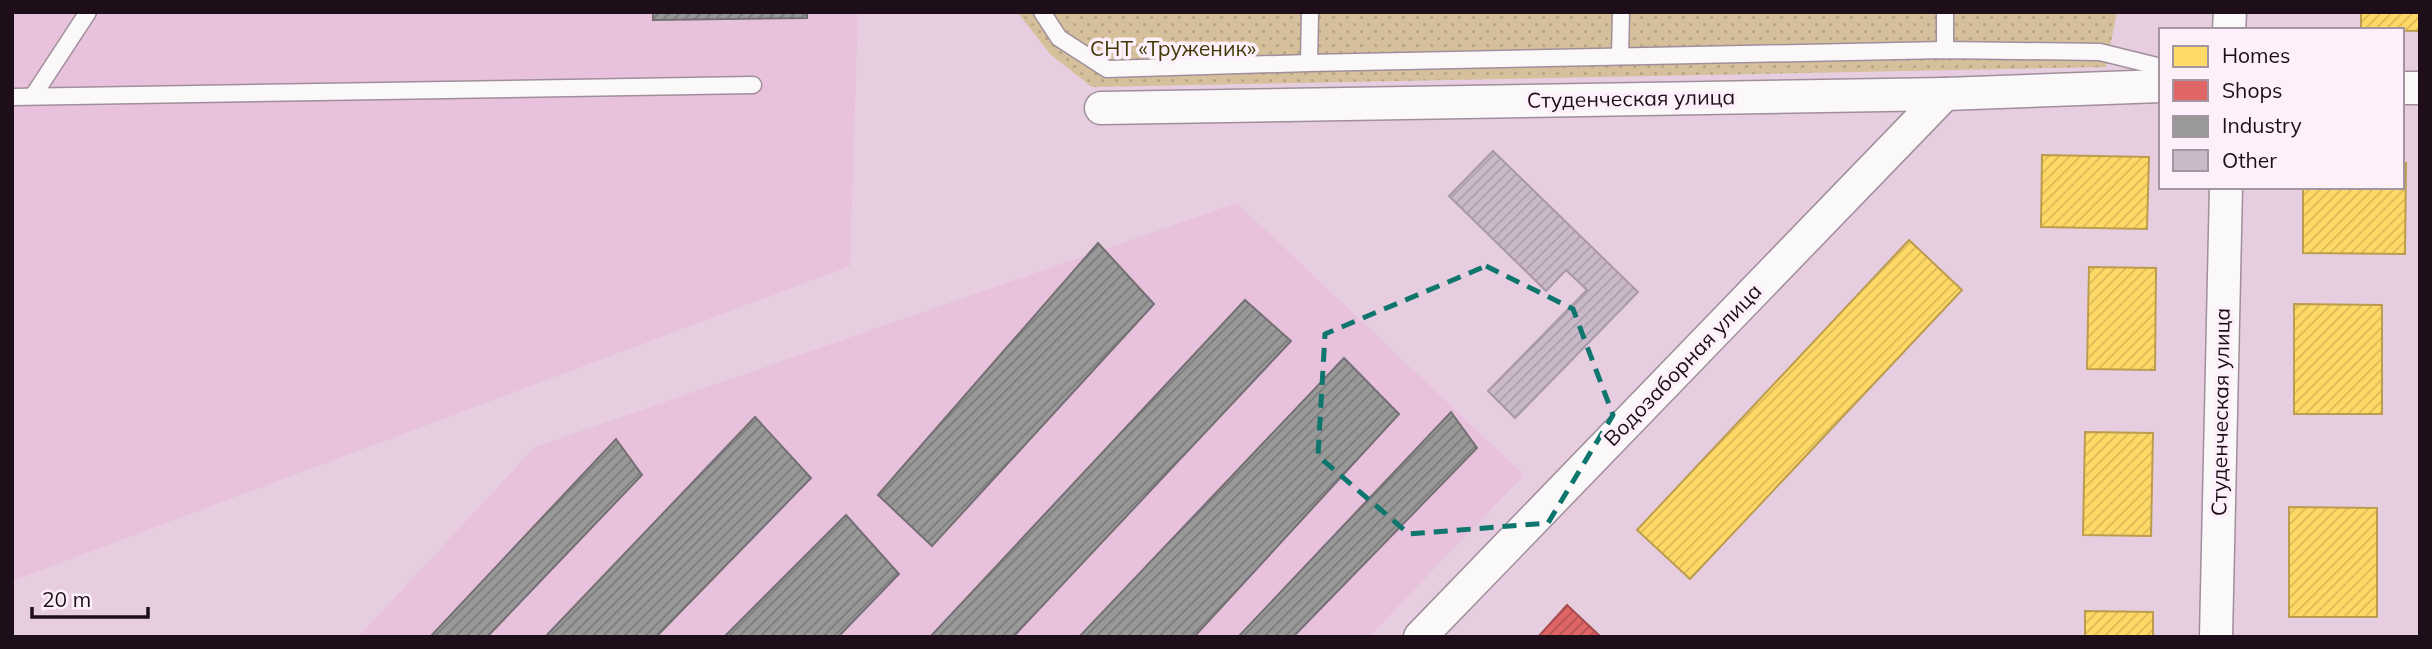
<svg xmlns="http://www.w3.org/2000/svg" width="2432" height="649" font-family="Mulish,sans-serif">
  <defs>
    <pattern id="garden-dots" width="8" height="8" patternUnits="userSpaceOnUse" patternTransform="scale(1.75)"><rect width="8" height="8" fill="#d6c09b"/><path d="M2 2h.1M6 6h.1" fill="none" stroke="#b7a485" stroke-width="1.8" stroke-linecap="round"/></pattern>
    <pattern id="homes-hatch" width="6" height="6" patternUnits="userSpaceOnUse" patternTransform="scale(1.75)"><rect width="6" height="6" fill="#ffd966"/><path d="M-1 1l2-2M0 6l6-6M5 7l2-2" fill="none" stroke="#dab958"/></pattern>
    <pattern id="shops-hatch" width="6" height="6" patternUnits="userSpaceOnUse" patternTransform="scale(1.75)"><rect width="6" height="6" fill="#e06666"/><path d="M-1 1l2-2M0 6l6-6M5 7l2-2" fill="none" stroke="#b55253"/></pattern>
    <pattern id="industry-hatch" width="6" height="6" patternUnits="userSpaceOnUse" patternTransform="scale(1.75)"><rect width="6" height="6" fill="#999"/><path d="M-1 1l2-2M0 6l6-6M5 7l2-2" fill="none" stroke="#7c7b7c"/></pattern>
    <pattern id="building-hatch" width="6" height="6" patternUnits="userSpaceOnUse" patternTransform="scale(1.75)"><rect width="6" height="6" fill="#cab9c9"/><path d="M-1 1l2-2M0 6l6-6M5 7l2-2" fill="none" stroke="#ad9eac"/></pattern>
  </defs>
  <rect width="100%" height="100%" fill="#e6cee0"/>
  <!-- built -->
  <g fill="#e8c1dd">
    <polygon points="12,12 858,12 850,266 12,581"/>
    <polygon points="1237,203 1524,475 1369,637 358,637 535,447"/>
  </g>
  <!-- garden -->
  <polygon fill="url(#garden-dots)" points="1017,12 2117,12 2106,67 1092,87 1051,55"/>
  <!-- homes -->
  <g fill="url(#homes-hatch)" stroke="#bc9c4f" stroke-width="2">
    <polygon points="2361,12 2420,12 2420,31 2361,30"/>
    <polygon points="2042,155 2149,157 2147,229 2041,227"/>
    <polygon points="2402,163 2406,163 2405,254 2303,253 2303,187 2402,187"/>
    <polygon points="1909,240 1962,290 1690,579 1637,530"/>
    <polygon points="2089,267 2156,268 2155,370 2087,369"/>
    <polygon points="2294,304 2382,305 2382,414 2294,414"/>
    <polygon points="2085,432 2153,433 2151,536 2083,535"/>
    <polygon points="2289,507 2377,508 2377,617 2289,617"/>
    <polygon points="2085,611 2153,612 2153,637 2085,637"/>
  </g>
  <!-- shops -->
  <polygon fill="url(#shops-hatch)" stroke="#a64c4f" stroke-width="2" points="1567,605 1601,637 1538,637"/>
  <!-- industry -->
  <g fill="url(#industry-hatch)" stroke="#746f73" stroke-width="2">
    <polygon points="653,12 807,12 807,18 653,20"/>
    <polygon points="1098,243 1154,304 932,546 878,495"/>
    <polygon points="1245,300 1291,341 1013,637 930,637"/>
    <polygon points="1344,358 1399,414 1194,637 1079,637"/>
    <polygon points="1451,412 1477,448 1293,637 1238,637"/>
    <polygon points="755,417 811,478 656,637 545,637"/>
    <polygon points="616,439 642,475 487,637 430,637"/>
    <polygon points="846,515 899,574 838,637 724,637"/>
  </g>
  <!-- building -->
  <polygon fill="url(#building-hatch)" stroke="#a899a8" stroke-width="2" points="1493,151 1638,292 1515,418 1488,391 1587,290 1566,270 1546,291 1449,196"/>
  <g fill="none" stroke-linecap="round" stroke-linejoin="round">
    <!-- lane casing -->
    <g stroke="#a08e9b" stroke-width="19">
      <g id="lane">
        <polyline points="1042,12 1059,38 1107,69 1309,63 1945,50 2100,52 2161,67"/>
        <polyline points="1945,50 1945,12"/>
        <polyline points="1620,56 1621,12"/>
        <polyline points="1309,63 1310,12"/>
        <polyline points="33,96 88,12"/>
        <polyline points="12,97 753,85"/>
      </g>
    </g>
    <!-- street casing -->
    <g stroke="#a08e9b" stroke-width="35">
      <g id="street">
        <polyline points="2229,30 2230,12"/>
        <polyline points="2402,88 2420,88"/>
        <polyline points="1101,108 1945,94 2161,86"/>
        <polyline points="1420,637 1945,94"/>
        <polyline points="2216,637 2226,187"/>
      </g>
    </g>
    <!-- lane -->
    <use href="#lane" stroke="#fbf8fa" stroke-width="16"/>
    <!-- street -->
    <use href="#street" stroke="#fbf8fa" stroke-width="32"/>
  </g>
  <!-- marked area -->
  <path fill="none" stroke="#0f766e" stroke-width="5" stroke-dasharray="14 9" stroke-linejoin="round" d="M1486,266l87,43 40,106 -65,108 -139,11 -91,-78 7,-122z"/>
  <g text-anchor="middle" stroke-width="7" stroke-linejoin="round" paint-order="stroke">
    <!-- park labels -->
    <g font-size="21" fill="#423805" stroke="#fef0fa">
      <text x="1173" y="56">СНТ «Труженик»</text>
    </g>
    <!-- street labels -->
    <g font-size="21" fill="#1e0e1a" stroke="#fef0fa">
      <text transform="translate(1631 99) rotate(-1)" y="7">Студенческая улица</text>
      <text transform="translate(1683 365) rotate(-46)" y="7">Водозаборная улица</text>
      <text transform="translate(2221 412) rotate(-89)" y="7">Студенческая улица</text>
    </g>
  </g>
  <!-- border -->
  <rect width="2432" height="649" fill="none" stroke="#1e0e1a" stroke-width="28"/>
  <!-- legend -->
  <rect x="2159" y="28" width="245" height="161" fill="#fef0fa" stroke="#a496a0" stroke-width="2"/>
  <rect x="2173" y="46" width="35" height="21" fill="#ffd966" stroke="#a496a0" stroke-width="2"/>
  <text x="2222" y="63" font-size="21" fill="#1e0e1a">Homes</text>
  <rect x="2173" y="80" width="35" height="21" fill="#e06666" stroke="#a496a0" stroke-width="2"/>
  <text x="2222" y="98" font-size="21" fill="#1e0e1a">Shops</text>
  <rect x="2173" y="116" width="35" height="21" fill="#999999" stroke="#a496a0" stroke-width="2"/>
  <text x="2222" y="133" font-size="21" fill="#1e0e1a">Industry</text>
  <rect x="2173" y="150" width="35" height="21" fill="#cab9c9" stroke="#a496a0" stroke-width="2"/>
  <text x="2222" y="168" font-size="21" fill="#1e0e1a">Other</text>
  <!-- scale -->
  <path d="M32 607v10h116v-10" fill="none" stroke="#1e0e1a" stroke-width="3.5"/>
  <text x="42" y="607" font-size="21" fill="#1e0e1a" stroke="#fef0fa" stroke-width="5" paint-order="stroke">20 m</text>
</svg>
